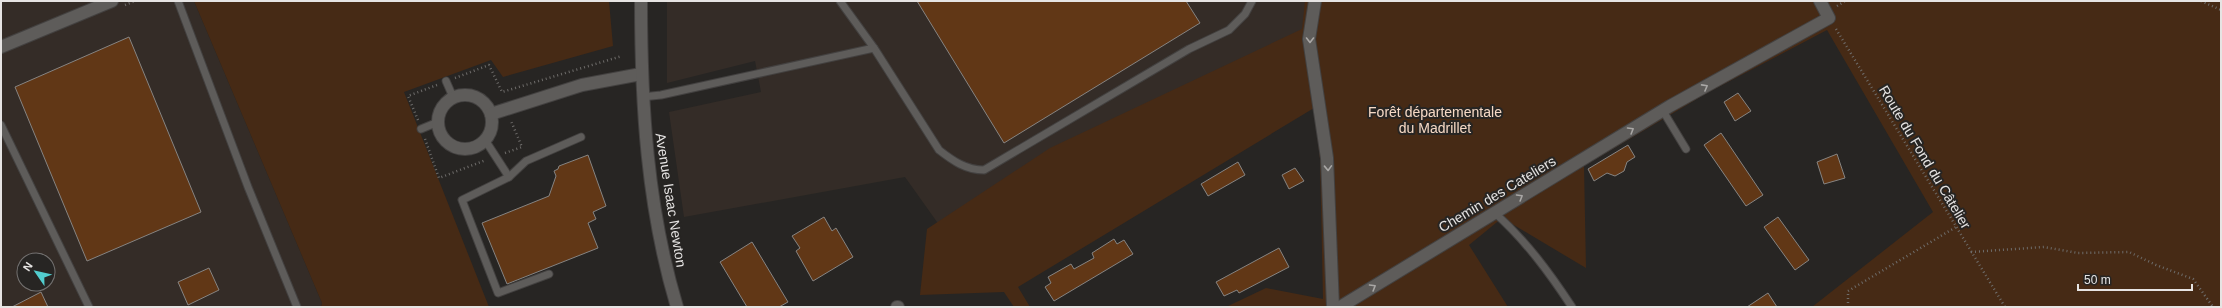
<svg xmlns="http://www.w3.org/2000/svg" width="2222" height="308" font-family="Helvetica,sans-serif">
  <rect width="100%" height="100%" fill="#272523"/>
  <!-- built -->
  <g fill="#342c27" fill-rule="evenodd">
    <path d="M1,1h193l128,302 -1,4h-320zM24,260h24v24h-24z"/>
    <polygon points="667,1 1307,1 1303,31 942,229 905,177 684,217 669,112 761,92 755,61 667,83"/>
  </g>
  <!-- green -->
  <g fill="#462a15">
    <polygon points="194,1 609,1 613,46 503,77 491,60 404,92 489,307 321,307 322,303"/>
    <polygon points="1305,1 2221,1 2221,307 1812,307 1933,212 1827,30 1707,93 1584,166 1586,268 1502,218 1469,245 1508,307 1226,307 1266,288 1323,299 1320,159 1314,108 1018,287 1030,307 1014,307 1004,292 920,295 927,229 1050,148 1302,29"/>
  </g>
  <!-- building -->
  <g fill="#613716" stroke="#868482">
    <polygon points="917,1 1186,1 1200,23 1004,143"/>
    <polygon points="129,37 201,212 87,261 15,87"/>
    <polygon points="1738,93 1751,111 1735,121 1724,102"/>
    <polygon points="1721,133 1763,195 1746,206 1704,145"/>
    <polygon points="1628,145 1635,157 1627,162 1624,171 1615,176 1607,173 1594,181 1588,169"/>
    <polygon points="1837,154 1845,178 1824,184 1817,162"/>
    <polygon points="588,155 606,206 593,212 596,219 588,223 598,248 507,284 482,223 549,196 556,176 554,171 558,169 559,166"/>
    <polygon points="1238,162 1245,175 1208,196 1201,184"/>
    <polygon points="1295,168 1304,181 1289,189 1282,175"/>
    <polygon points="824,217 832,231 836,228 853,257 813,281 796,251 800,248 792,236"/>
    <polygon points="1778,217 1809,260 1795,270 1764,227"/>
    <polygon points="1114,239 1117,244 1124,240 1133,254 1054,301 1045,287 1051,283 1048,277 1071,264 1074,269 1094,258 1092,253"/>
    <polygon points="752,242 788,302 779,307 747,307 720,262"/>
    <polygon points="1279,248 1289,267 1239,293 1237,290 1224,296 1216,282"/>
    <polygon points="209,268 219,290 188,305 178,282"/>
    <polygon points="41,292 48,307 12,307"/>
    <polygon points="1768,293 1777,307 1747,307"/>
  </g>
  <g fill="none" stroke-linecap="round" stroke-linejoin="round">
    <!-- service casing -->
    <g stroke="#434140" stroke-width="9">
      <g id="service">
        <polyline points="178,1 248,187 297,307"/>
        <path d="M840,1l34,47 65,102c14,11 27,20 45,20l205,-121 40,-19 16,-16 7,-13"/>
        <polyline points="446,81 453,97"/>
        <polyline points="642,97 661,95 874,48"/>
        <polyline points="1663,111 1686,149"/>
        <polyline points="1,125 89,307"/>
        <polyline points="421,129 438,122"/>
        <polyline points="485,140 509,177"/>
        <path d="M1495,213c31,28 54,59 77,94"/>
        <polyline points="549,274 498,293 462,200 509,177 526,161 581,137"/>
      </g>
    </g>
    <!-- minor casing -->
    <g stroke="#434140" stroke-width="14">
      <g id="minor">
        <polyline points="1315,1 1309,39 1327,158 1333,307"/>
        <circle cx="465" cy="122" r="27"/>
        <polyline points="491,114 582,85 641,74"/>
        <polyline points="897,307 898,307"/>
        <polyline points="1340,307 1670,106 1829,18 1820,1"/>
      </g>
    </g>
    <!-- tertiary casing -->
    <g stroke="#434140" stroke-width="14">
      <g id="tertiary">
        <path d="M641,1c0,104 6,206 36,306"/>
        <polyline points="1,47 112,1"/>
      </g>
    </g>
    <!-- path -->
    <g stroke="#6e6c6a" stroke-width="2.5" stroke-dasharray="1 3" stroke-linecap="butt">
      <polyline points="2201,1 2221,10"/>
      <polyline points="125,5 135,1"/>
      <polyline points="1837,6 1845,1"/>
      <polyline points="1836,29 2005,307"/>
      <polyline points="455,78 489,65 502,92 622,56"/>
      <polyline points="418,120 408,96 437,85"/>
      <polyline points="425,139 439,178 486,160"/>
      <polyline points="505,153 522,147 511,121"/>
      <polyline points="1971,252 2044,247 2078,253 2129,252 2156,265 2193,279 2213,307"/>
      <polyline points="1848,307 1848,291 1956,227"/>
    </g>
    <!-- service -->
    <use href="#service" stroke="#5e5c5a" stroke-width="7"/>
    <!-- minor -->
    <use href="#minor" stroke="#5e5c5a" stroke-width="12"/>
    <!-- tertiary -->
    <use href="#tertiary" stroke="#5e5c5a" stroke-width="12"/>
  </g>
  <!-- one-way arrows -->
  <defs><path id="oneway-chevron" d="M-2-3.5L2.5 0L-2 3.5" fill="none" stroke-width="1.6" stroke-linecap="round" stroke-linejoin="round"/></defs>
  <g stroke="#a9a7a5">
    <use href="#oneway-chevron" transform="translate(1310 40) rotate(90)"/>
    <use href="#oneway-chevron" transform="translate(1705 87) rotate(-29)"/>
    <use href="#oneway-chevron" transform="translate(1631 130) rotate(-31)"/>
    <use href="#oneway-chevron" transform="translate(1328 168) rotate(88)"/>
    <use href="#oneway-chevron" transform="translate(1520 197) rotate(-31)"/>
    <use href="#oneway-chevron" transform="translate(1373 287) rotate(-31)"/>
  </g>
  <g text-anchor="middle" stroke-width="4" stroke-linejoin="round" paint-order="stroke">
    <!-- park labels -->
    <g font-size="14" fill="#f6d9c5" stroke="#272523">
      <text x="1435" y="117">Forêt départementale<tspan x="1435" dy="16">du Madrillet</tspan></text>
    </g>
    <!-- street labels -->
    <g font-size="14" fill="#e6e4e3" stroke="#272523">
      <text transform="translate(1925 157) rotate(59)" y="5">Route du Fond du Câtelier</text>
      <text transform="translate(1497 194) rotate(-31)" y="5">Chemin des Cateliers</text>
      <text transform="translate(671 200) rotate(81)" y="5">Avenue Isaac Newton</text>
    </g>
  </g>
  <!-- border -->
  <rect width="2222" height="308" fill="none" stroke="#e6e4e3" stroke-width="4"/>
  <!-- north arrow -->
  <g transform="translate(36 272) rotate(304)"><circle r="19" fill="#272523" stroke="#737170"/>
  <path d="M0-3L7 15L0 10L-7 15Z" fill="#52cdce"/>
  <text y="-6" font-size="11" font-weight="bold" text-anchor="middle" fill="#e6e4e3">N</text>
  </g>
  <!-- scale -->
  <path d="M2078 284v6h114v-6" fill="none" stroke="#e6e4e3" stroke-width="2"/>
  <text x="2084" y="284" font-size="12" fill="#e6e4e3" stroke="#272523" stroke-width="3" paint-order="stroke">50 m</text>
</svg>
